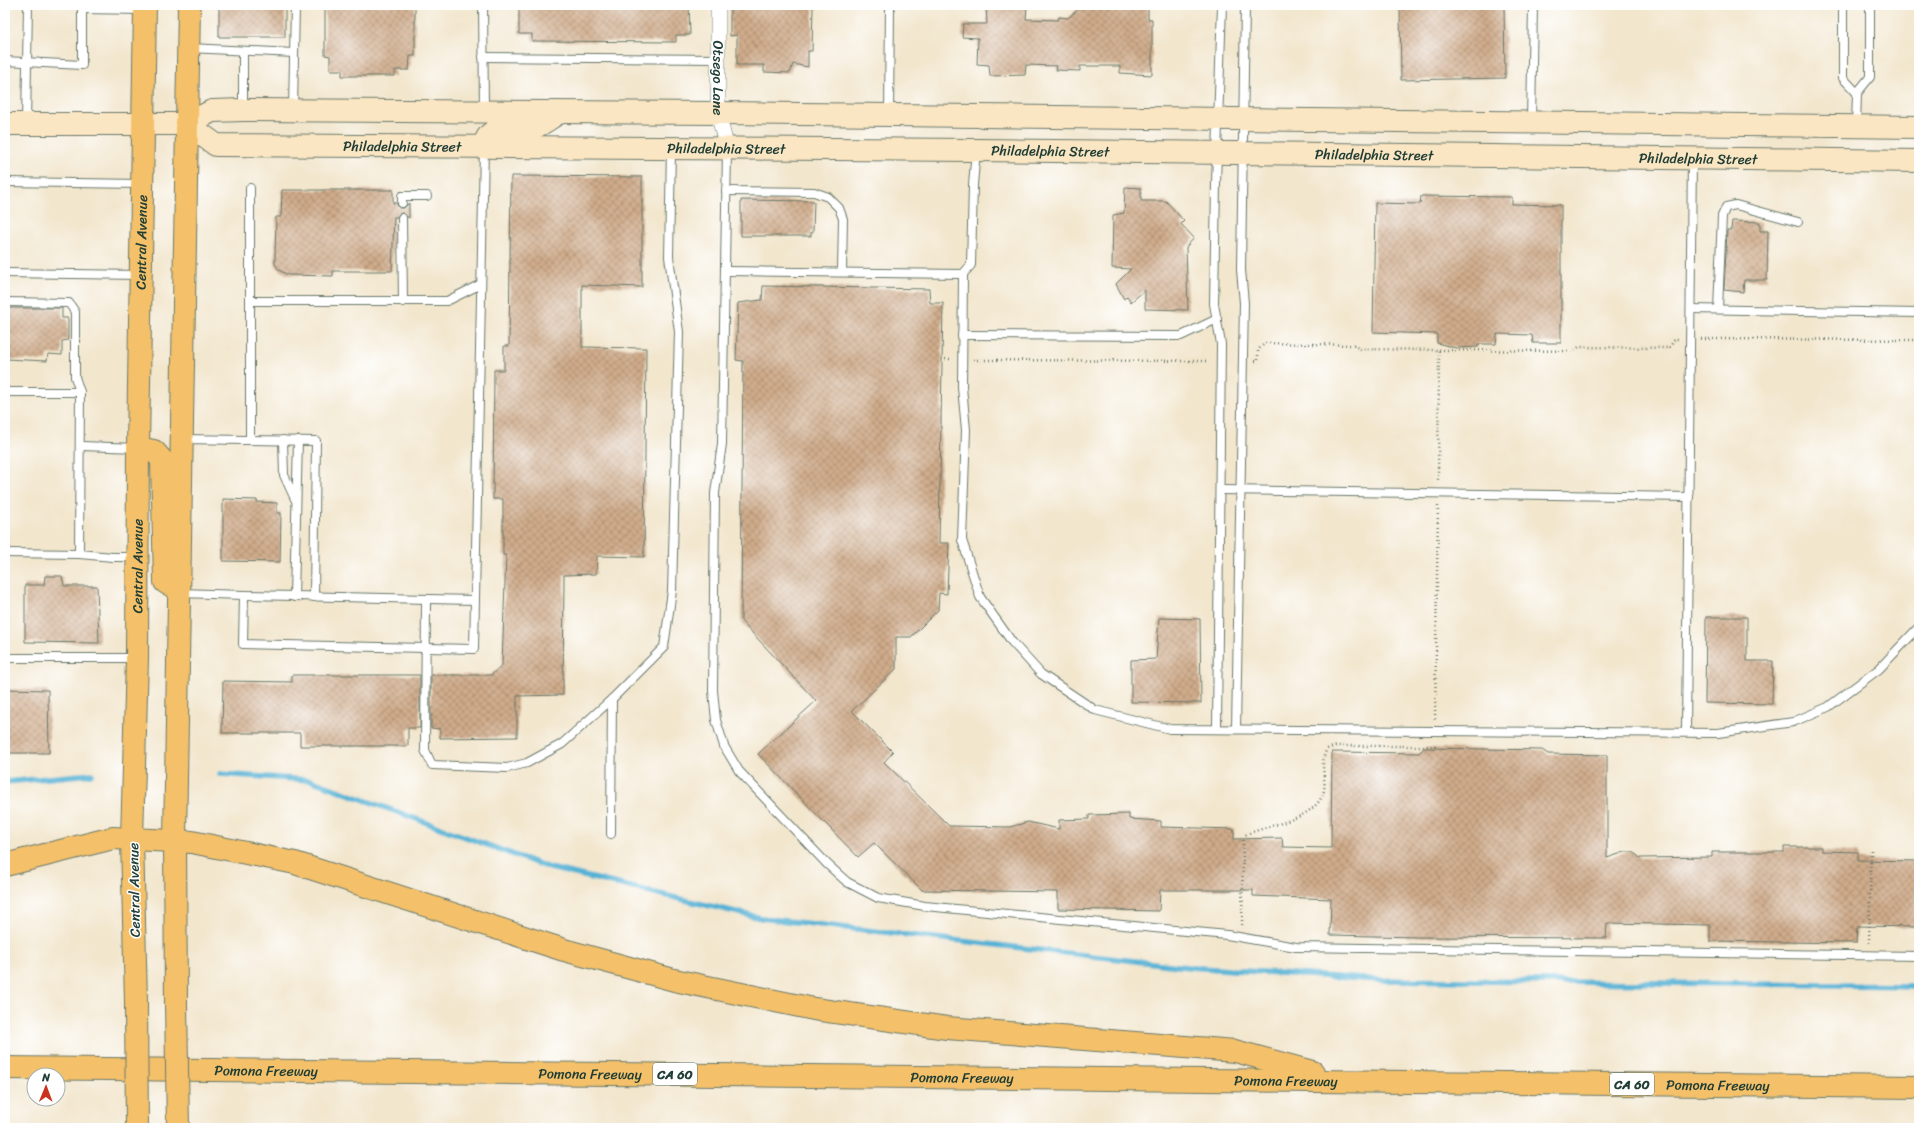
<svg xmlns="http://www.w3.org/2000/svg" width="1924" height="1133" font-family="Sriracha,sans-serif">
  <defs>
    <pattern id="building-cross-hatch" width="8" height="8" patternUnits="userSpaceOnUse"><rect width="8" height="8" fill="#d0ac8b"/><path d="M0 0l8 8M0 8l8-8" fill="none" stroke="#a88d72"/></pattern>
  </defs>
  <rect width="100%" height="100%" fill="#fff"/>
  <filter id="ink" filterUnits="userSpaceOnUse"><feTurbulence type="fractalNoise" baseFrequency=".025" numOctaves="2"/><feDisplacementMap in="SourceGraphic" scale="8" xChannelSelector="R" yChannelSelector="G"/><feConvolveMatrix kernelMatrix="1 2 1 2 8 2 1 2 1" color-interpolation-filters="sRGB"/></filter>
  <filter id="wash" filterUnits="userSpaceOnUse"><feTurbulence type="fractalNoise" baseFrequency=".012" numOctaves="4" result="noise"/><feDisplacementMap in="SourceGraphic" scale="16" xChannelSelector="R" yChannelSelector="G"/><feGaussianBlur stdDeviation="0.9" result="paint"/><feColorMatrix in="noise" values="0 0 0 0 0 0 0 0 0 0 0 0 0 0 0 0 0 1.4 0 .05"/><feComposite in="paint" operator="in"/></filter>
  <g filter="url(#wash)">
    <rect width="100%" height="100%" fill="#f2e6cd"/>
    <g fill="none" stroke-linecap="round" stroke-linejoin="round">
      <!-- stream -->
      <g stroke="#57b2d5" stroke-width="5.5">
        <polyline points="220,774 310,780 550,868 761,918 1188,967 1380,980 1919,986"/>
        <polyline points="5,782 92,774"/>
      </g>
    </g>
    <g id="blocks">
      <!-- building -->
      <g fill="url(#building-cross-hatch)">
        <rect x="219" y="5" width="66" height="32"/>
        <polygon points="325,5 415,5 415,56 410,56 409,70 395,70 395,76 342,76 342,70 330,70 330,56 325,55"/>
        <polygon points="519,5 689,5 690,35 676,35 676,42 532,41 532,34 519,34"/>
        <polygon points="730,5 807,5 807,7 813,7 812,51 808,51 808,67 793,64 790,73 764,72 764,65 737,65 737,35 730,36"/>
        <polygon points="1083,5 1148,5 1148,19 1152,19 1152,75 1120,73 1120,66 1080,66 1080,71 1056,70 1057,66 1026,65 1025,75 990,76 989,65 977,64 978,38 962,37 963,24 987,24 986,6 1027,6 1026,19 1058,20 1059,17 1068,18"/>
        <polygon points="1400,5 1504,5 1505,78 1401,80"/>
        <polygon points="511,176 642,177 642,287 582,285 582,347 646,348 644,557 597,556 596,574 564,575 563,695 517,696 517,737 440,738 440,729 431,728 431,675 491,675 502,665 506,555 503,555 503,499 493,499 494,370 504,370 504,346 509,346"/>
        <polygon points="1125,187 1141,188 1141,201 1166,201 1184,221 1181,224 1194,238 1186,247 1188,310 1145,309 1145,290 1131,302 1127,296 1124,299 1116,284 1131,269 1112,268 1113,215 1124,213"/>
        <polygon points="282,190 393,190 393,203 396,203 399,208 404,208 409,203 409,218 402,213 399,214 397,217 394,217 392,271 333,271 333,276 288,275 279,270 275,264 275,256 276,217 281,217"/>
        <polygon points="1421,196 1512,197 1512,204 1561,205 1561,343 1533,343 1532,335 1497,334 1496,344 1478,344 1478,347 1456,348 1437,343 1437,334 1373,332 1375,203 1420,204"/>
        <polygon points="741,200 814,201 813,232 811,232 811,236 741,236"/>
        <polygon points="1732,221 1760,222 1760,231 1768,231 1767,280 1744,280 1743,292 1724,290 1727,230 1731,230"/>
        <polygon points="763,286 929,289 930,303 943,303 939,543 949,543 947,594 939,593 938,610 911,637 896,637 896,669 852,711 893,752 884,762 949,826 1010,827 1028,822 1059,829 1059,820 1089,819 1089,815 1129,814 1129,819 1161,821 1161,827 1234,829 1234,839 1282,838 1283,847 1331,848 1332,752 1419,753 1424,748 1542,750 1548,754 1607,755 1607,858 1625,852 1633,852 1640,858 1712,857 1712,852 1784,852 1784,847 1822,847 1822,851 1858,852 1858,860 1919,861 1919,927 1857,926 1856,943 1710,941 1710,925 1607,923 1606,938 1418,937 1330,935 1331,899 1253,896 1253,890 1160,890 1159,911 1058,909 1058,892 922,890 874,843 858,857 758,754 816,701 741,621 743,361 736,360 738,303 762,300"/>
        <polygon points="5,308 62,308 62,318 68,318 68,340 62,341 62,355 48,354 47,361 5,359"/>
        <polygon points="223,499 257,500 257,502 277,503 277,513 281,513 280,562 223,561"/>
        <polygon points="45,576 62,576 64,586 97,586 99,643 25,642 25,585 44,585"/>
        <polygon points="1706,617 1747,617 1747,661 1773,661 1772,704 1705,703"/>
        <polygon points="1159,618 1200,619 1201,703 1131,702 1131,660 1156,659"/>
        <polygon points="292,675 420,675 420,728 408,728 408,746 300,746 300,733 222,733 223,681 292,682"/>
        <polygon points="5,689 48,690 49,753 5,753"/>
      </g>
    </g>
  </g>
  <g filter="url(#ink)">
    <use href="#blocks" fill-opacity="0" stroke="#69786a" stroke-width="1"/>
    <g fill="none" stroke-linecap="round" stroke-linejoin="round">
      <!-- lane casing -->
      <g stroke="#69786a" stroke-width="10">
        <g id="lane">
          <polyline points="82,5 82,9 144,10"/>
          <polyline points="483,5 484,110"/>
          <polyline points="1843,5 1843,78 1857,93"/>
          <polyline points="189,48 294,53"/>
          <polyline points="243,51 243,110"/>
          <polyline points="483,57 718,59"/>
          <polyline points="5,61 82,65 82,9"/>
          <polyline points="293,110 295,5"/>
          <polyline points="889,114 890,5"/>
          <polyline points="1531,123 1533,5"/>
          <polyline points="26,124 28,5"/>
          <polyline points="1856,125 1857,93 1870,77 1870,5"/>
          <polyline points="727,150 722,444 715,493 713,691 716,720 724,746 739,771 827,864 847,882 878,898 925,906 1227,935 1296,947 1919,956"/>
          <polyline points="976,150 973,185 971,265 963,274 962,387 966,430 962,540 980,597 1012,642 1041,674 1095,710 1170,729 1718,733 1793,722 1828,707 1879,669 1919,627"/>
          <polyline points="5,182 142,184"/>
          <polyline points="250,188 250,439"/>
          <polyline points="726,191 814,192 828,197 839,208 843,219 842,272"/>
          <polyline points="402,203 402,196 427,196"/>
          <polyline points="402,218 403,302"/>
          <polyline points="726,271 963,274"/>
          <polyline points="5,273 140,275"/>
          <polyline points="250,301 447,301 481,284"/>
          <polyline points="5,302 69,303 75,312 75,377 80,392 79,554 5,553"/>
          <polyline points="1691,309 1919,313"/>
          <polyline points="1718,309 1722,216 1726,207 1736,205 1798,222"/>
          <polyline points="962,335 1181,336 1217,319"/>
          <polyline points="5,392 80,392"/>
          <polyline points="182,439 316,441 314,597"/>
          <polyline points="283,440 284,475 295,499"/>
          <polyline points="81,446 138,448"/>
          <polyline points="1220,490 1689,497"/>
          <polyline points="79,554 113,557 136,557"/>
          <polyline points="179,593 244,595 243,644 474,649 484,147"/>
          <polyline points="244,595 474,600"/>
          <polyline points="294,597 298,440"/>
          <polyline points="426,599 425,750 432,765 507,768 527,763 562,744 612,699 664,647 672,591 679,332 669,257 671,149"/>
          <polyline points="5,658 136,658"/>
          <polyline points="1217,729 1221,344 1214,304 1216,183 1222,5"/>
          <polyline points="1236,729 1244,303 1241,270 1245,5"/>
          <polyline points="1686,732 1692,159"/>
          <polyline points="611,834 612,699"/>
        </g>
      </g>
      <!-- street casing -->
      <g stroke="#69786a" stroke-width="16">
        <g id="street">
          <path id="s1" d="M718,5v108l9,36"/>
        </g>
      </g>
      <!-- secondary casing -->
      <g stroke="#69786a" stroke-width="24">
        <g id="secondary">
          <polyline points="5,124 187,124 212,111 243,110 718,113 1919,127"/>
          <path id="s2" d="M187,124l29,21 760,5 943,11"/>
          <path d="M484,146c6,-26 30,-13 48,-18 9,-2 19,-11 27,-15"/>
        </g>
      </g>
      <!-- primary casing -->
      <g stroke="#69786a" stroke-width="24">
        <g id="primary">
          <polyline points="138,448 154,451 162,460 165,582 168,584"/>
          <path id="s3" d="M136,1002l-4,-163 5,-181 1,-210 7,-443"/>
          <polyline points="176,1004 175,840 189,5"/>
        </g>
      </g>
      <!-- highway casing -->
      <g stroke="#69786a" stroke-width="24">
        <g id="highway">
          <polyline points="5,865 113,838 192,842 295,863 564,950 674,980 814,1009 947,1028 1235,1051 1313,1072"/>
          <path id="s4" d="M5,1068l1914,19"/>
        </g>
      </g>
      <!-- path -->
      <g stroke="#69786a" stroke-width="2.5" stroke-dasharray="1 3" stroke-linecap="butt">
        <polyline points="1701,339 1919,340"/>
        <polyline points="1439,350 1574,351 1579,347 1669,348 1675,339 1678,339"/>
        <polyline points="945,359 950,359"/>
        <polyline points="973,360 1208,361"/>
        <polyline points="1255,361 1258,361 1258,350 1265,343 1354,345 1359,349 1439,350 1438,481"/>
        <polyline points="1435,719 1438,506"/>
        <path d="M1242,925l1,-89c23,-12 69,-14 80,-42 5,-14 -5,-29 4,-45l9,-3h99v-2"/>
        <polyline points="1869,943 1871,850"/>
      </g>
      <!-- lane -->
      <use href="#lane" stroke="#fff" stroke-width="8"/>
      <!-- street -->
      <use href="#street" stroke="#fff" stroke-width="15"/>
      <!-- secondary -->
      <use href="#secondary" stroke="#fbe6c3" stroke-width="22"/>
      <!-- primary -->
      <use href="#primary" stroke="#f4c16a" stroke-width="22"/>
      <!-- highway -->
      <use href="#highway" stroke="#f4c16a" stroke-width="22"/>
      <!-- primary-bridge casing -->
      <g stroke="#69786a" stroke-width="24" stroke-linecap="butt">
        <g id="primary-bridge">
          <polyline points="136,1002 137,1128"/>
          <polyline points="176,1004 178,1128"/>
        </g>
      </g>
      <!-- primary-bridge -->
      <use href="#primary-bridge" stroke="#f4c16a" stroke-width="22"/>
    </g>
  </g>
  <g text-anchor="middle" stroke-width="3" stroke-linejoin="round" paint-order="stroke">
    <!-- shield labels -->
    <g fill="#fff" stroke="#627771" stroke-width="1">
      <rect x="653" y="1063" width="44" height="22" rx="3"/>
      <rect x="1610" y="1073" width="44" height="22" rx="3"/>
    </g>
    <g font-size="13" font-weight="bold" fill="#1f3d34">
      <text x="675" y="1079">CA 60</text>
      <text x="1632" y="1089">CA 60</text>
    </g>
    <!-- street labels -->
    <g font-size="14" fill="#1f3d34" stroke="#fff">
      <text dy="5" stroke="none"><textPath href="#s1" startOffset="73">Otsego Lane</textPath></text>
      <text dy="5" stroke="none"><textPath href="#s2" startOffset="222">Philadelphia Street</textPath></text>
      <text dy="5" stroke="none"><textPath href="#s2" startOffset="546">Philadelphia Street</textPath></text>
      <text dy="5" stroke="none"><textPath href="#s2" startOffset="870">Philadelphia Street</textPath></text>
      <text dy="5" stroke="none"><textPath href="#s2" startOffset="1194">Philadelphia Street</textPath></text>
      <text dy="5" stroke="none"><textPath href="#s2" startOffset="1518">Philadelphia Street</textPath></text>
      <text dy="5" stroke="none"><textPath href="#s3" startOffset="760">Central Avenue</textPath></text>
      <text dy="5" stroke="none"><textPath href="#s3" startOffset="436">Central Avenue</textPath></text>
      <text transform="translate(134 890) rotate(-91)" y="5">Central Avenue</text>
      <text dy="5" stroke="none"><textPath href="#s4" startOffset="261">Pomona Freeway</textPath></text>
      <text dy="5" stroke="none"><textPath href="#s4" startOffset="585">Pomona Freeway</textPath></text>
      <text dy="5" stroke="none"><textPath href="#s4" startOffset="957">Pomona Freeway</textPath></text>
      <text dy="5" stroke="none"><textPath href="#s4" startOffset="1281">Pomona Freeway</textPath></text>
      <text dy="5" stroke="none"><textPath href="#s4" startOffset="1713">Pomona Freeway</textPath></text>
    </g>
  </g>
  <!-- margin -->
  <rect width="1924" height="1133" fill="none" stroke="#fff" stroke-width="20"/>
  <!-- north arrow -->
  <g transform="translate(46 1087) rotate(1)"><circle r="19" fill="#ffffff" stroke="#a5b1ae"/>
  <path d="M0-3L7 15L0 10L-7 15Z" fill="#c8321e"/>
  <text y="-6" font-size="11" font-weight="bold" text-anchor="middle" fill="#1f3d34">N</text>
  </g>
</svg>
